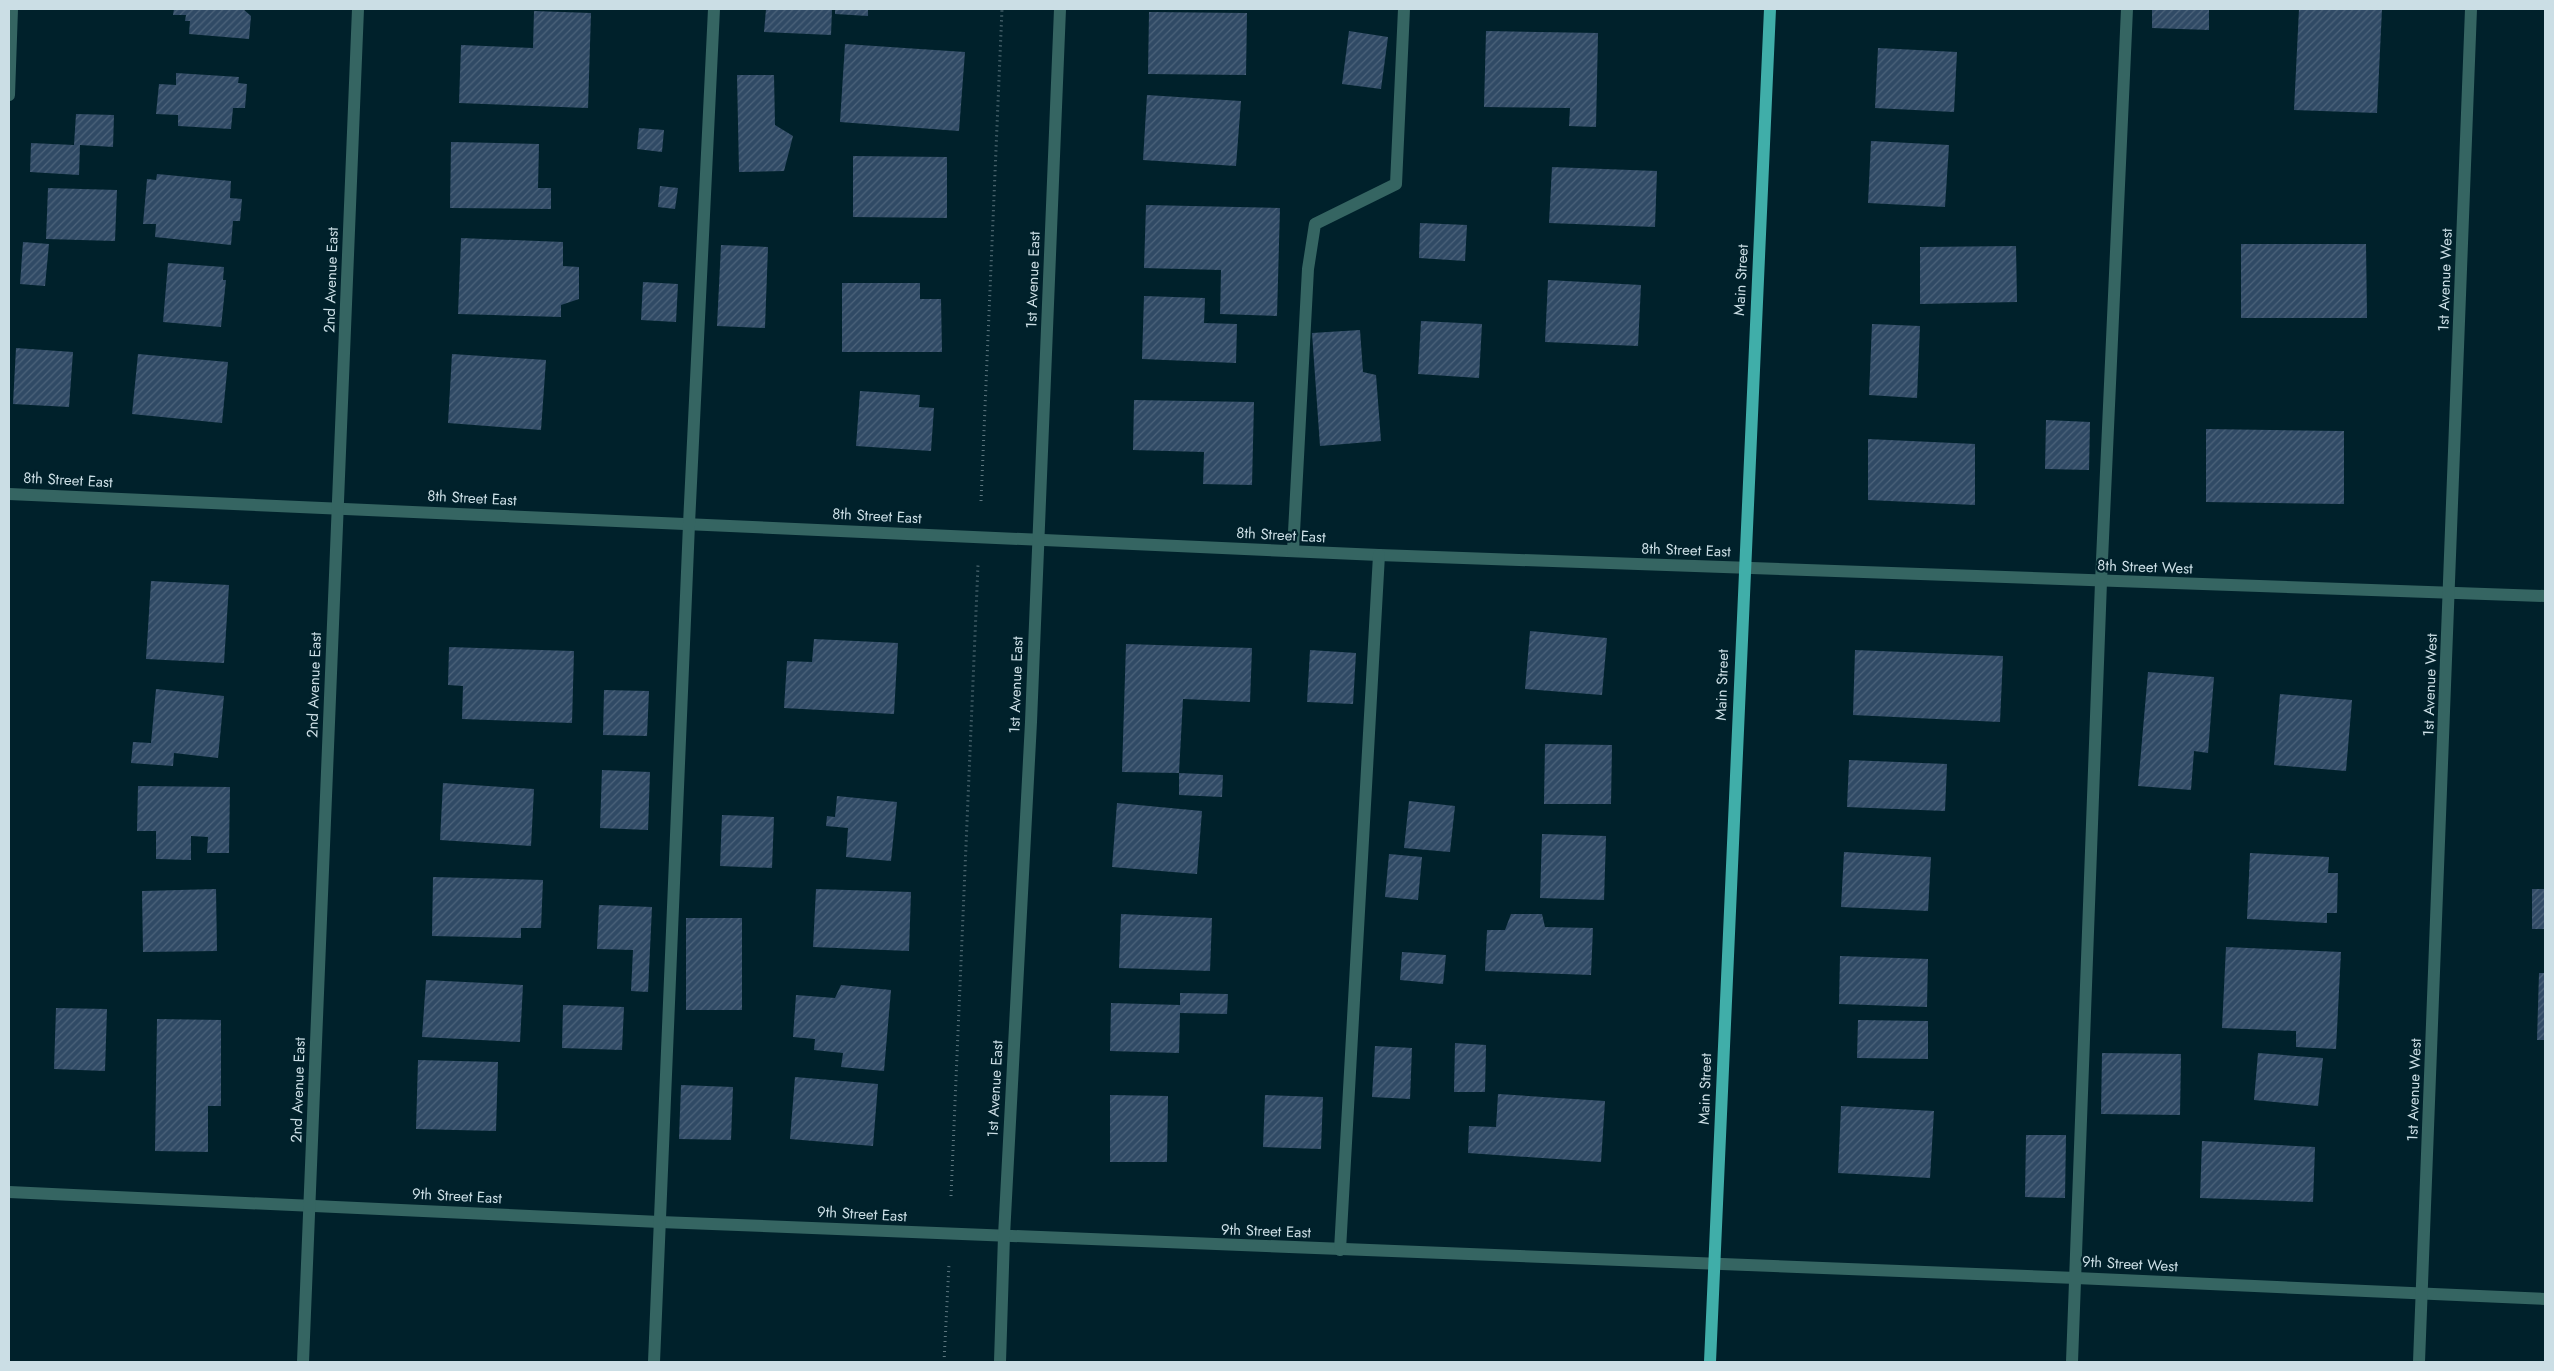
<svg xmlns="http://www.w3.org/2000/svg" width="2554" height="1371" font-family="Jost,sans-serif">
  <defs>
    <pattern id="building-hatch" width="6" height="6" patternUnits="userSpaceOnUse" patternTransform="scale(1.25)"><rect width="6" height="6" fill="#304a65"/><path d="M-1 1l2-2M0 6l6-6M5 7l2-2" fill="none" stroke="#4d647b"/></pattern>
  </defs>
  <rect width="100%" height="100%" fill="#00212b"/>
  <!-- building -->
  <g fill="url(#building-hatch)">
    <polygon points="174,9 243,9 251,16 249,39 189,34 190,21 185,21 186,15 173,15"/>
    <polygon points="766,9 832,9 831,35 764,32"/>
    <polygon points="835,9 868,9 868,16 835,14"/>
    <polygon points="2152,9 2209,9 2209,30 2152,28"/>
    <polygon points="2299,9 2382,9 2377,113 2294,110"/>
    <polygon points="534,11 591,13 588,108 459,103 461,45 533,48"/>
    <polygon points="1149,12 1247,13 1246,75 1148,74"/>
    <polygon points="1349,31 1388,37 1381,89 1342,84"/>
    <polygon points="1486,31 1598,33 1596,127 1569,126 1570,108 1484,107"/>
    <polygon points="845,44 965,52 959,131 840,122"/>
    <polygon points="1878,48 1957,52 1954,112 1875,108"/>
    <polygon points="176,73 239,77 238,83 247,84 245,108 233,108 231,129 178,126 178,115 156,114 159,84 176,85"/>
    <polygon points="737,75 774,75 775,125 793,136 784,171 739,172"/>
    <polygon points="1147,95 1241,101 1236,166 1143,160"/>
    <polygon points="76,114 114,115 113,147 80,145 79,175 30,172 31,143 74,145"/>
    <polygon points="639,128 664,130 662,152 637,149"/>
    <polygon points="1871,141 1949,145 1945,207 1868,203"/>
    <polygon points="451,142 539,144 538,188 551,188 551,209 450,208"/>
    <polygon points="853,156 947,157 947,218 853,217"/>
    <polygon points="1552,167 1657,171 1655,227 1549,223"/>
    <polygon points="157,174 231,181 230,198 242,199 240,221 233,221 231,245 155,237 156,224 143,224 147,179 156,180"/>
    <polygon points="660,186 678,188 675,209 658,207"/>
    <polygon points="48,188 117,190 115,241 46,239"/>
    <polygon points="1146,205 1280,208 1277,316 1220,314 1221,270 1144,268"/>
    <polygon points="1420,223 1467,225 1465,261 1419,258"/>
    <polygon points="461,238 563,242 563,266 579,267 579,299 561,305 561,317 458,314"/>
    <polygon points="23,242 49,244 45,286 20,284"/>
    <polygon points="2241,244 2366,244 2367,318 2241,318"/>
    <polygon points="721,245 768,247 765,328 717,326"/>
    <polygon points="2016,246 2017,302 1920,304 1920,247"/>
    <polygon points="168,263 224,267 223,280 226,280 221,327 163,322"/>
    <polygon points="1548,280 1641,285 1638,346 1545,342"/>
    <polygon points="643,282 678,284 676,322 641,320"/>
    <polygon points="842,283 920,283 920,299 941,299 942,352 842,352"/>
    <polygon points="1144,296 1205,298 1204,323 1237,324 1236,363 1142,359"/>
    <polygon points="1421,321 1482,324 1479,378 1418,374"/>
    <polygon points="1872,324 1920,326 1917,398 1869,395"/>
    <polygon points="1360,330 1363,372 1376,375 1381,441 1320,446 1312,333"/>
    <polygon points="16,348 73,352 69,407 13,404"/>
    <polygon points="138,354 228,362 222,423 132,414"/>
    <polygon points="452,354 546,360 541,430 448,423"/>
    <polygon points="860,391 920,395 919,407 934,408 931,451 856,446"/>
    <polygon points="1134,400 1254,402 1252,485 1203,484 1204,452 1133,450"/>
    <polygon points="2046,420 2090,422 2089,470 2045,469"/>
    <polygon points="2206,429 2344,431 2344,504 2206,502"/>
    <polygon points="1868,439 1975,444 1975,505 1868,500"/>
    <polygon points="151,581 229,585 224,663 146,659"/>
    <polygon points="1530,631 1607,638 1602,695 1525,689"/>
    <polygon points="814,639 898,643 894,714 784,708 787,661 812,662"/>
    <polygon points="1126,644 1252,648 1250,702 1183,699 1179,773 1122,772"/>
    <polygon points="449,647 574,651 572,723 462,719 463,686 448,685"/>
    <polygon points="1310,650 1356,653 1353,704 1307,702"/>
    <polygon points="1855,650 2003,656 2000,722 1853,715"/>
    <polygon points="2148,672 2214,677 2208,753 2194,751 2191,790 2138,786"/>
    <polygon points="156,689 224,696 218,758 174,753 173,766 131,763 133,742 151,743"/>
    <polygon points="604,690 649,691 647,736 603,735"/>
    <polygon points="2280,694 2352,700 2346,771 2274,765"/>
    <polygon points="1545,744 1612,745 1611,804 1544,804"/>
    <polygon points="1849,760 1947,764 1945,811 1847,807"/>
    <polygon points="602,770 650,772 648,830 600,828"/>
    <polygon points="1179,773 1223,775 1222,797 1179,795"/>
    <polygon points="443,783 534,789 531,846 440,840"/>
    <polygon points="138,786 230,787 229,853 207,853 208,837 191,836 191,860 156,859 156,831 137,831"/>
    <polygon points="837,796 897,802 891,861 846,857 848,828 826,826 827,816 835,817"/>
    <polygon points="1409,801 1455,806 1450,852 1404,848"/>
    <polygon points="1117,803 1202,811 1197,874 1112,867"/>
    <polygon points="722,815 774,817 772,868 720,866"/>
    <polygon points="1542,834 1606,836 1604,900 1540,898"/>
    <polygon points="1844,852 1931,857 1928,911 1841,907"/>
    <polygon points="2250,853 2329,857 2328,873 2338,873 2337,913 2327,913 2327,923 2247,919"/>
    <polygon points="1389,854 1422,857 1418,900 1385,897"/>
    <polygon points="433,877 543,880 541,928 521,928 521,938 432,936"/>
    <polygon points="216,889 217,951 143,952 142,891"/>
    <polygon points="816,889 911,892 909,951 813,947"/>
    <rect x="2532" y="889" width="13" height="40"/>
    <polygon points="599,905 652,907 648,992 631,991 633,950 597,949"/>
    <polygon points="1121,914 1212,918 1210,971 1119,968"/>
    <polygon points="1511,914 1542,914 1545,927 1593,928 1591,975 1485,971 1487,930 1505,930"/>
    <rect x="686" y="918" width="56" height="92"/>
    <polygon points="2226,947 2341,952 2336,1049 2296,1047 2296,1031 2222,1028"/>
    <polygon points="1402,952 1446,955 1443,984 1400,980"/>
    <polygon points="1840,956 1928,959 1927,1007 1839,1004"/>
    <polygon points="2539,973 2545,973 2545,1040 2537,1040"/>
    <polygon points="426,980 523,985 520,1042 422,1037"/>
    <polygon points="841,985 891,990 884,1071 841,1067 843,1053 814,1050 815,1039 793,1037 796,995 835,998"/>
    <polygon points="1180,993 1228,994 1227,1014 1180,1013 1179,1053 1110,1051 1111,1003 1180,1005"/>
    <polygon points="563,1005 624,1007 622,1050 562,1048"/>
    <polygon points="56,1008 107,1009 105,1071 54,1069"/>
    <polygon points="157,1019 221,1020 221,1106 208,1106 208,1152 155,1151"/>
    <polygon points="1858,1020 1928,1021 1928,1059 1857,1058"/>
    <polygon points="1455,1043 1486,1045 1485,1092 1454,1092"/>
    <polygon points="1375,1046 1412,1048 1410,1099 1372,1097"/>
    <polygon points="2102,1053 2181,1054 2180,1115 2101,1114"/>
    <polygon points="2258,1053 2323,1058 2318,1106 2254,1100"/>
    <polygon points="418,1060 498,1062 496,1131 416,1129"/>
    <polygon points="795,1077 878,1084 873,1146 790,1139"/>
    <polygon points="681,1085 733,1087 731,1140 679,1139"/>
    <polygon points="1498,1094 1605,1101 1601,1162 1468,1153 1469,1126 1496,1127"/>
    <polygon points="1110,1095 1168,1096 1167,1162 1110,1162"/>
    <polygon points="1265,1095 1323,1097 1321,1149 1263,1147"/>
    <polygon points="1841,1106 1934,1111 1930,1178 1838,1173"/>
    <polygon points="2026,1135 2066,1135 2065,1198 2025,1197"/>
    <polygon points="2202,1141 2315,1147 2313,1202 2200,1198"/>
  </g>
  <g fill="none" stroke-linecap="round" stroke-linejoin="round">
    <!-- path -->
    <g stroke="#5d7780" stroke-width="3" stroke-dasharray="1 4" stroke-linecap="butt">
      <polyline points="981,501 1002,9"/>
      <polyline points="951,1196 978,565"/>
      <polyline points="944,1362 949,1264"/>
    </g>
    <!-- minor -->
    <g stroke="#356562" stroke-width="12">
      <polyline points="9,95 12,9"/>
      <polyline points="9,494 1379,555 2545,596"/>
      <polyline points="1293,551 1308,269 1315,224 1396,184 1404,9"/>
      <polyline points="9,1192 660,1222 2076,1278 2545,1299"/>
      <polyline points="1340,1250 1379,555"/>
      <polyline points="303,1362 358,9"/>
      <polyline points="654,1362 689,524 714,9"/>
      <polyline points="1000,1362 1004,1236 1031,722 1060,9"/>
      <polyline points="2072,1362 2101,582 2127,9"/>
      <polyline points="2419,1362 2471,9"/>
    </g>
    <!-- major -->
    <polyline stroke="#40aea9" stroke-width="12" points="1710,1362 1770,9"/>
  </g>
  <g text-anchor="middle" stroke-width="4.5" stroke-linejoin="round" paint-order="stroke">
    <!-- street labels -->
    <g font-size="15" fill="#cbdee5" stroke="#00212b">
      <text transform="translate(331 280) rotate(-88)" y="5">2nd Avenue East</text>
      <text transform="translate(1033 280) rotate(-88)" y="5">1st Avenue East</text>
      <text transform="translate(1741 280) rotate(-87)" y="5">Main Street</text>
      <text transform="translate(2445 280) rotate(-88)" y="5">1st Avenue West</text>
      <text transform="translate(68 480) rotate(3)" y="5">8th Street East</text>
      <text transform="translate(472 498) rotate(3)" y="5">8th Street East</text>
      <text transform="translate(877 516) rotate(3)" y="5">8th Street East</text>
      <text transform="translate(1281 535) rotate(3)" y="5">8th Street East</text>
      <text transform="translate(1686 550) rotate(2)" y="5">8th Street East</text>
      <text transform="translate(2145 567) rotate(2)" y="5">8th Street West</text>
      <text transform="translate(314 685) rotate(-88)" y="5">2nd Avenue East</text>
      <text transform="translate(1016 685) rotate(-88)" y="5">1st Avenue East</text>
      <text transform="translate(1722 685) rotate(-88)" y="5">Main Street</text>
      <text transform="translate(2430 685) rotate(-88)" y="5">1st Avenue West</text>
      <text transform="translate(995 1089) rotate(-87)" y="5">1st Avenue East</text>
      <text transform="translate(1705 1089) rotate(-88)" y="5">Main Street</text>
      <text transform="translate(298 1090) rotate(-88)" y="5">2nd Avenue East</text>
      <text transform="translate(2414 1090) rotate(-88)" y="5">1st Avenue West</text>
      <text transform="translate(457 1196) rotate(3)" y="5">9th Street East</text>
      <text transform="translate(862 1214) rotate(3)" y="5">9th Street East</text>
      <text transform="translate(1266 1231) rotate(2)" y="5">9th Street East</text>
      <text transform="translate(2130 1264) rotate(3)" y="5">9th Street West</text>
    </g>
  </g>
  <!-- border -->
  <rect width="2554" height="1371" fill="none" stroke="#cbdee5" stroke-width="20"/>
</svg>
